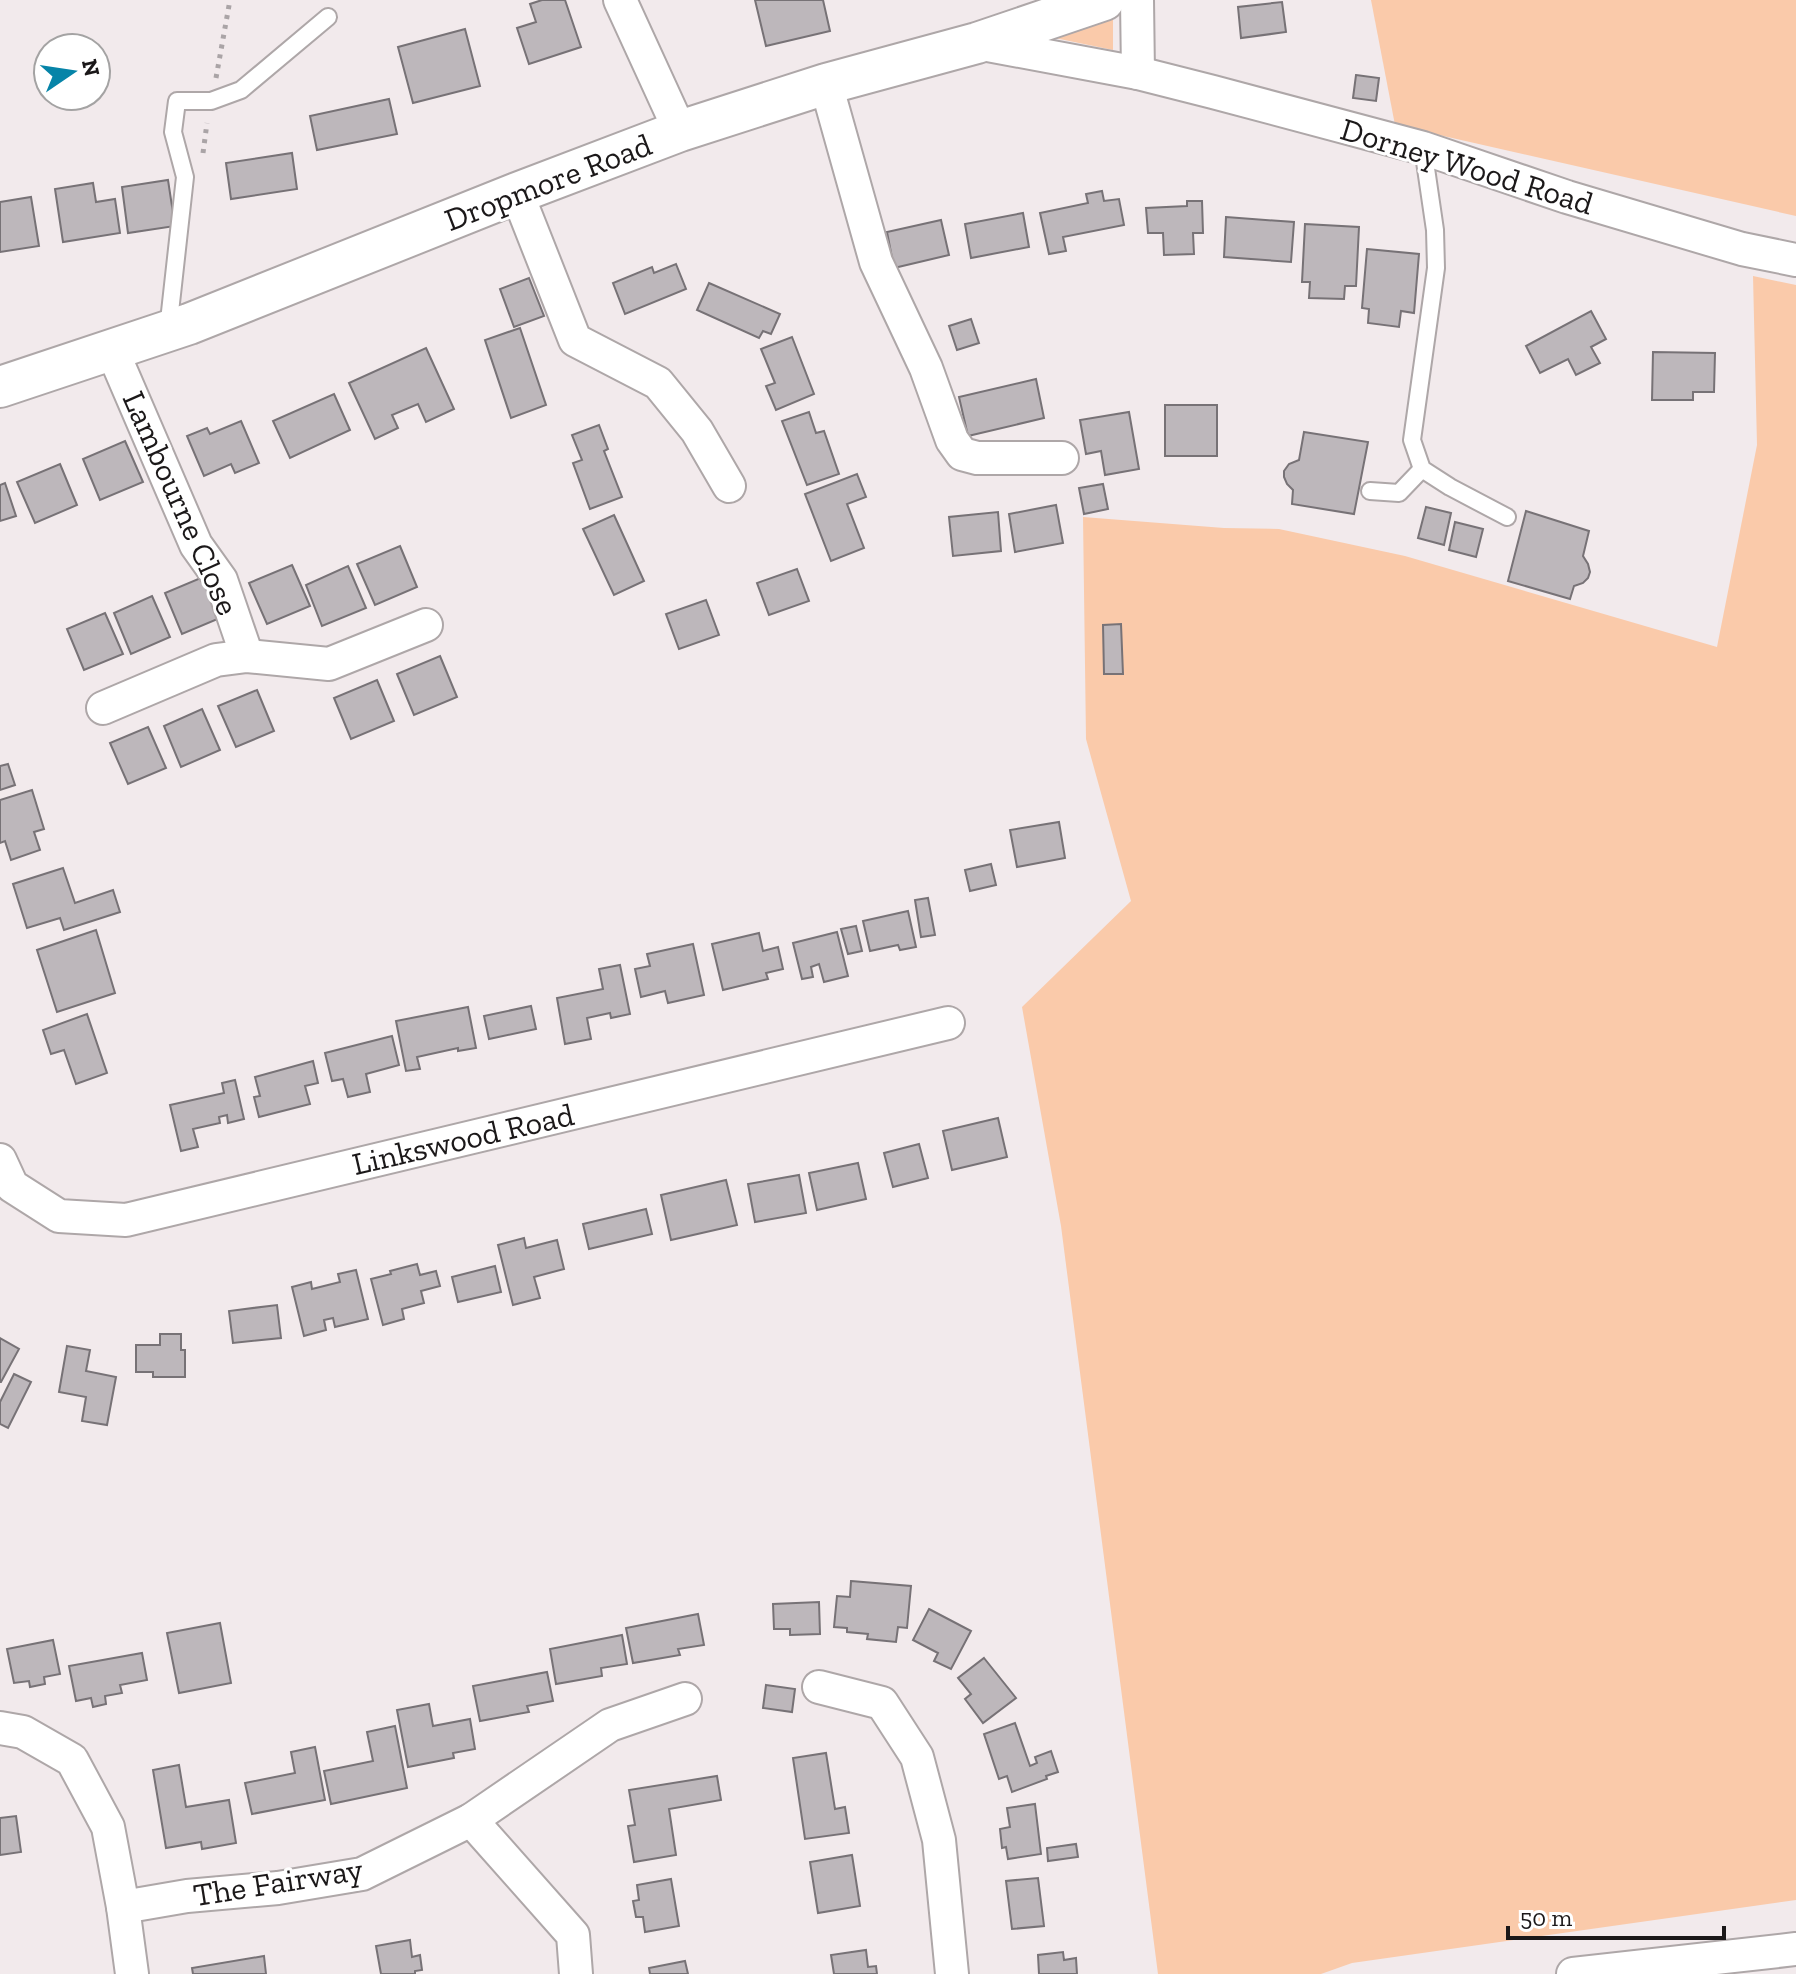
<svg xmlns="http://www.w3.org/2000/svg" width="1796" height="1974" font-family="'Zilla Slab',serif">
  <rect width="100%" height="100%" fill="#f2eaec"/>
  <!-- green -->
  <g fill="#facaaa">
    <polygon points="1371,0 1796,0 1796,216 1395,125"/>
    <polygon points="1113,17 1113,50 1050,37"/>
    <polygon points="1753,276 1796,285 1796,1900 1352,1963 1321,1974 1158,1974 1061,1226 1022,1007 1131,901 1086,739 1083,517 1224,528 1279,529 1405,556 1717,647 1757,445"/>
  </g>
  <!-- building -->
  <g fill="#bdb7bb" stroke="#777276" stroke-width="2">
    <polygon points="542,0 565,0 581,47 529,64 517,28 536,22 530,4"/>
    <polygon points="755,0 823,0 830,31 766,46"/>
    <polygon points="1282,2 1286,32 1241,38 1238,7"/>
    <polygon points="465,29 480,86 413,103 398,47"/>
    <polygon points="1356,75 1379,78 1376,101 1353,98"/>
    <polygon points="389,99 397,134 317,150 310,116"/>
    <polygon points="292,153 297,189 231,199 226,163"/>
    <polygon points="168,180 175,226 128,233 122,187"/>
    <polygon points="93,183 96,202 115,199 120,233 63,242 55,189"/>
    <polygon points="1102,191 1104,201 1119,199 1124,225 1063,237 1066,251 1049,254 1040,213 1088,203 1086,194"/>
    <polygon points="31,197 39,246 0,252 0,202"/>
    <polygon points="1187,201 1202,201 1203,233 1193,233 1194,254 1164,255 1163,233 1148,233 1146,208 1187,206"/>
    <polygon points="1023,213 1029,247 971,258 965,224"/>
    <polygon points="1226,217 1294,222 1291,262 1224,257"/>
    <polygon points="941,220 949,255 894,268 887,232"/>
    <polygon points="1305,224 1359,227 1356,286 1345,286 1344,299 1309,298 1310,282 1302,282"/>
    <polygon points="1367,249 1419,254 1414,313 1401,311 1399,327 1368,323 1369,309 1362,308"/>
    <polygon points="676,264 686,289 625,314 613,283 652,267 654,273"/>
    <polygon points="529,278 544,316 514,327 500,289"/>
    <polygon points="709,283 780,314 771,334 763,331 759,338 697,310"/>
    <polygon points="1591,311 1606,339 1591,347 1600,363 1576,375 1568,359 1540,373 1526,346"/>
    <polygon points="971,319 979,343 957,350 949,326"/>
    <polygon points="520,328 546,405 511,418 485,340"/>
    <polygon points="792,337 814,394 776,410 766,386 775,383 761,349"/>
    <polygon points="426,348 454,409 426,422 418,404 392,415 398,428 375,439 349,383"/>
    <polygon points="1653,352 1715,353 1714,392 1693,392 1693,400 1652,400"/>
    <polygon points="1036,379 1044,418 968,436 959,397"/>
    <polygon points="334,394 350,430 290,458 273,421"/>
    <rect x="1165" y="405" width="52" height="51"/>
    <polygon points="809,412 816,433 824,431 839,474 807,485 782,421"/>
    <polygon points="1129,412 1139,469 1105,475 1101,451 1086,454 1080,420"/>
    <polygon points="241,421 259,463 235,473 231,464 204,476 187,436 207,428 210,434"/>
    <polygon points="599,425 608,449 604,451 622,497 590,509 573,463 582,460 572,435"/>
    <polygon points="1304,432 1368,442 1354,514 1292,504 1293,490 1287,484 1284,477 1284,471 1289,464 1299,460"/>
    <polygon points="125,441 143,482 100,500 83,459"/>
    <polygon points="60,464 77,505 35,523 17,482"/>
    <polygon points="857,474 866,497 847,504 864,548 831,561 805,494"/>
    <polygon points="5,483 16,516 0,521 0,485"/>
    <polygon points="1103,484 1108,509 1084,514 1079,488"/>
    <polygon points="1056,505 1063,543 1015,552 1009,514"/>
    <polygon points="1426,507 1451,513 1444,545 1418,538"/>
    <polygon points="1526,511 1589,531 1583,556 1588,564 1590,572 1588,578 1583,583 1574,586 1570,599 1508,581"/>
    <polygon points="998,512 1001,551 953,556 949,517"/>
    <polygon points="614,515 644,581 614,595 583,529"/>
    <polygon points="1455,522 1483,529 1476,557 1449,550"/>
    <polygon points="400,546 417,587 375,605 357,564"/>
    <polygon points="292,565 310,606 267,624 249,583"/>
    <polygon points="348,566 366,608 322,626 306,585"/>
    <polygon points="797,569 809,601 769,615 757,583"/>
    <polygon points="203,577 220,618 182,634 165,593"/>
    <polygon points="152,596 170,637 131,654 114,613"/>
    <polygon points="706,600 719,635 679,649 666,614"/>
    <polygon points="105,613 123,654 84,670 67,629"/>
    <polygon points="1121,624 1123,674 1104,674 1103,625"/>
    <polygon points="440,656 457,697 414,715 397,674"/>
    <polygon points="377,680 394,721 351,739 334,698"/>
    <polygon points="257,690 274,731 236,747 218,706"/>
    <polygon points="202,709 220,750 181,767 164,726"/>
    <polygon points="148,727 166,768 128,784 110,743"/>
    <polygon points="8,764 15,785 0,790 0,766"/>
    <polygon points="32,790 44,829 34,832 40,850 11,860 5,841 0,843 0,800"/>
    <polygon points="1059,822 1065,858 1017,867 1010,830"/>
    <polygon points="991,864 996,885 970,891 965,870"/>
    <polygon points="63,868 75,903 113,890 120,912 64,930 60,918 27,928 13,884"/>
    <polygon points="928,898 935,935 921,937 915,900"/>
    <polygon points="908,911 916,947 900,950 898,945 870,951 863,921"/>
    <polygon points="856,926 862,951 848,954 841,929"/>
    <polygon points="96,930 115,993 57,1012 37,950"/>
    <polygon points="837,932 848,976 824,982 819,964 811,967 813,977 802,979 793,943"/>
    <polygon points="759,933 763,951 778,947 783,969 766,973 768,979 723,990 712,944"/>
    <polygon points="693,944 704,995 668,1003 665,991 641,997 635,969 650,966 647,954"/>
    <polygon points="620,965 630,1014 611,1018 610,1013 587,1018 591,1039 565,1044 557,998 603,989 599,969"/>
    <polygon points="531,1006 536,1029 489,1039 484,1016"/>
    <polygon points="468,1007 476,1048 458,1051 458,1048 417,1057 420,1069 406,1071 396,1021"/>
    <polygon points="87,1014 107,1073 76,1084 64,1050 51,1054 43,1030"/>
    <polygon points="392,1036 399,1065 366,1074 370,1092 348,1097 343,1079 332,1081 325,1053"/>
    <polygon points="313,1061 318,1083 305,1086 310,1104 259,1117 254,1097 260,1096 255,1077"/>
    <polygon points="235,1080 244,1119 228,1123 227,1115 219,1117 220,1123 193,1129 198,1147 181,1151 170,1105 224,1093 222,1083"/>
    <polygon points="998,1118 1007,1157 952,1170 943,1131"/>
    <polygon points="919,1144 928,1178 893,1187 884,1153"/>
    <polygon points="858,1163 866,1199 817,1210 809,1173"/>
    <polygon points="799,1175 806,1213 755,1222 748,1184"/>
    <polygon points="726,1180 737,1225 671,1240 661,1195"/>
    <polygon points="646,1209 652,1234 589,1249 583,1224"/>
    <polygon points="524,1238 526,1248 557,1240 564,1269 534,1277 540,1298 513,1305 498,1245"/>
    <polygon points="417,1264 420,1275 436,1271 440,1286 421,1291 424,1303 402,1309 404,1319 383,1325 371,1279 391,1274 390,1271"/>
    <polygon points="495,1266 501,1292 458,1302 452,1277"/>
    <polygon points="356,1270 368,1319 335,1327 333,1318 324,1320 326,1330 304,1336 292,1287 311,1282 312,1289 340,1282 338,1274"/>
    <polygon points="277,1305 281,1338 233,1343 229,1311"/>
    <polygon points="160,1334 181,1334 181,1350 185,1350 185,1377 153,1377 153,1372 136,1372 136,1345 160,1345"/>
    <polygon points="0,1338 19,1349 1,1382 0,1382"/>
    <polygon points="67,1346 90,1350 86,1371 116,1377 107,1425 82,1421 86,1397 59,1392"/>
    <polygon points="14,1374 31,1382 8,1428 0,1424 0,1402"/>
    <polygon points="851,1581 911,1586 907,1628 898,1627 896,1642 867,1639 868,1634 847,1632 847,1628 834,1627 837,1596 850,1597"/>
    <polygon points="819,1602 820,1634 790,1635 790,1629 774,1629 773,1604"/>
    <polygon points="929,1609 971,1631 951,1669 934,1661 938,1653 913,1640"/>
    <polygon points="698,1614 704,1645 678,1649 680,1655 633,1663 626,1628"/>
    <polygon points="220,1623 231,1683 179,1693 167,1633"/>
    <polygon points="622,1635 627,1664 601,1668 602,1676 556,1684 550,1649"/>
    <polygon points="53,1640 60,1674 44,1677 45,1684 30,1687 29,1681 14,1683 7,1649"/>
    <polygon points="142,1653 147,1680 120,1685 122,1693 105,1696 106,1704 93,1707 91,1698 76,1701 69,1666"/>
    <polygon points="984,1658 1016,1698 983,1723 965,1699 971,1694 958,1678"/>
    <polygon points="547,1672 553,1701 527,1706 529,1712 480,1721 473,1686"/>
    <polygon points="766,1685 795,1689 792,1712 763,1708"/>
    <polygon points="429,1704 433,1726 470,1719 475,1749 453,1753 454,1758 408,1767 397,1710"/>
    <polygon points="1015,1723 1030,1766 1037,1763 1035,1757 1051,1751 1058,1772 1046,1776 1047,1779 1012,1792 1007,1776 999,1779 984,1734"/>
    <polygon points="395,1726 407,1788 331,1804 324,1771 373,1761 367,1732"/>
    <polygon points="315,1747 325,1800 252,1814 245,1783 295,1773 291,1752"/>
    <polygon points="826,1753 835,1809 845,1807 849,1833 805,1839 793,1758"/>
    <polygon points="179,1765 186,1807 229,1800 236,1843 202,1849 201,1842 166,1848 153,1770"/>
    <polygon points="717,1776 721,1800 669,1809 676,1855 634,1862 628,1826 635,1825 629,1790"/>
    <polygon points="1035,1804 1041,1854 1008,1859 1006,1847 1002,1848 1000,1829 1010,1827 1007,1808"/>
    <polygon points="16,1816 21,1852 0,1855 0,1818"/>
    <polygon points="1076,1844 1078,1857 1048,1861 1047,1848"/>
    <polygon points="852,1855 860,1906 818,1913 810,1862"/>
    <polygon points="1038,1878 1044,1926 1012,1929 1006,1881"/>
    <polygon points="671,1879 679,1926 645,1932 643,1917 636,1917 633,1901 639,1900 637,1885"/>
    <polygon points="410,1940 412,1957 420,1955 422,1970 415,1971 415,1974 381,1974 376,1946"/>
    <polygon points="866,1950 868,1967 876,1966 877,1974 834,1974 831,1955"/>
    <polygon points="1063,1952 1064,1960 1076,1958 1077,1974 1039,1974 1038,1955"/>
    <polygon points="264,1956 266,1974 193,1974 192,1968"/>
    <polygon points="685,1961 688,1974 650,1974 649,1968"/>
  </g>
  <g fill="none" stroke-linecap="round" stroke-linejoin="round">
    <!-- service casing -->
    <g stroke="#aea7a8" stroke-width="20">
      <g id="service">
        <polyline points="1423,148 1435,230 1436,268 1412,440 1422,469 1450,487 1507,517"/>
        <polyline points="168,330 185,177 173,132 177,101 211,101 241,90 328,17"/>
        <polyline points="1370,491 1399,493 1422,469"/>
      </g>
    </g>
    <!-- minor casing -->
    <g stroke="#aea7a8" stroke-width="36">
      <g id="minor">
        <polyline points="620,0 680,131"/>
        <polyline points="1137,0 1138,73"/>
        <polyline points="977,43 1138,73 1213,92 1423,148 1567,197 1742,249 1796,260"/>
        <polyline points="826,84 876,262 926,368 952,440 962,454 977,458 1062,458"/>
        <polyline points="517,193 575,340 658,383 697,431 729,486"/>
        <polyline points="112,350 196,545 221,580 247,656"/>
        <polyline points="103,708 216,660 247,656 329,664 426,625"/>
        <polyline points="0,1160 12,1186 59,1216 126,1220 948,1023"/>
        <polyline points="819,1687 882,1703 917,1757 939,1840 952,1974"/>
        <polyline points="0,1728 23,1732 72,1760 108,1827 123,1907 132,1974"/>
        <polyline points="471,1820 573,1935 576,1974"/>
        <polyline points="123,1907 187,1896 278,1888 362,1874 471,1820 610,1725 685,1699"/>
        <polyline points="1573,1974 1796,1949"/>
      </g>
    </g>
    <!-- tertiary casing -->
    <g stroke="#aea7a8" stroke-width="44">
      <polyline id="tertiary" points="0,387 189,324 517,193 680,131 826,84 977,43 1104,0"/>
    </g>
    <!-- path -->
    <g stroke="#aaa4a6" stroke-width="5" stroke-dasharray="4 6" stroke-linecap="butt">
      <polyline points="216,78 230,0"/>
      <polyline points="203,153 207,123"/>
    </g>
    <!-- service -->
    <use href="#service" stroke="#fff" stroke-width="16"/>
    <!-- minor -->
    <use href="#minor" stroke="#fff" stroke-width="32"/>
    <!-- tertiary -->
    <use href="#tertiary" stroke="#fff" stroke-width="40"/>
  </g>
  <g text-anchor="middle" stroke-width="6" stroke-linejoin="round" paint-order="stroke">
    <!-- street labels -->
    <g font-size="32" fill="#1b1819" stroke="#fff">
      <text transform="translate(1467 166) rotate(17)" y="11">Dorney Wood Road</text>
      <text transform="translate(548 182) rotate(-21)" y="11">Dropmore Road</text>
      <text transform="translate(181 503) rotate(66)" y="11">Lambourne Close</text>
      <text transform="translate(463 1139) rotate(-13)" y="11">Linkswood Road</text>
      <text transform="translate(278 1882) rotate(-9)" y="11">The Fairway</text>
    </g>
  </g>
  <!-- north arrow -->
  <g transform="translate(72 72) rotate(77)"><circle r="38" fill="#ffffff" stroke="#a4a3a3" stroke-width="2"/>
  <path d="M0-6L14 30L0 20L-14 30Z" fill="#0684a8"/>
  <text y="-12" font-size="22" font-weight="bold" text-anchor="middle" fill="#1b1819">N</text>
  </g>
  <!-- scale -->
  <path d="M1508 1926v12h216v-12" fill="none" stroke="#1b1819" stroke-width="4"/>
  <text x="1520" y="1926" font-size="24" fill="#1b1819" stroke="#ffffff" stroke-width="6" paint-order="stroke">50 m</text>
</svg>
